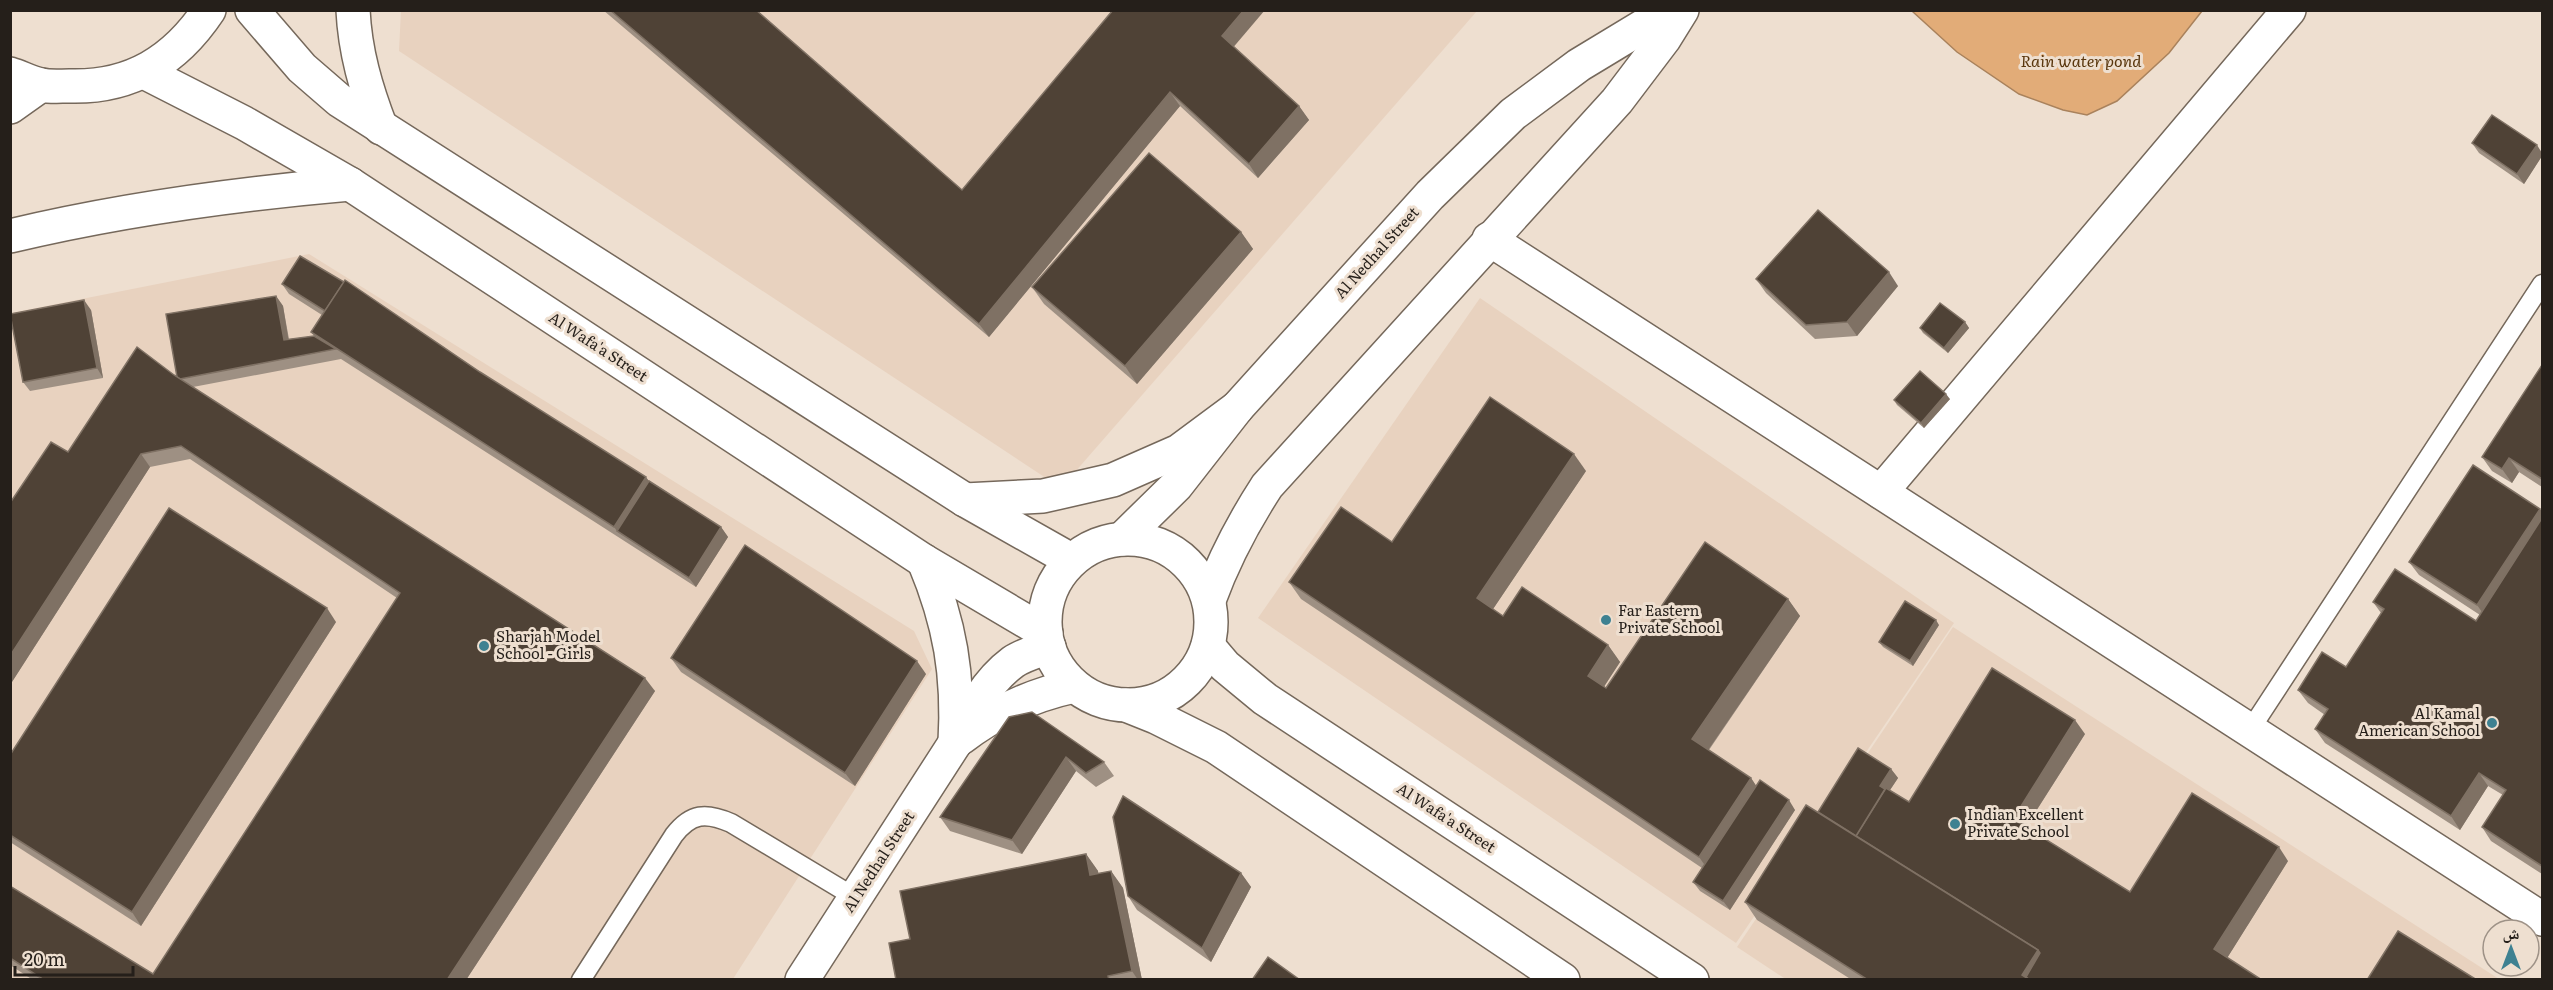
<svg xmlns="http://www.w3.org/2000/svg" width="2553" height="990" font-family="Literata,'Noto Naskh Arabic',serif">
  <rect width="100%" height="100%" fill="#eedfd0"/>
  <!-- built -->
  <g fill="#e8d2bf">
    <polygon points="401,10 1477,11 1061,488 399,51"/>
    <polygon points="309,254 914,631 932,669 733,979 11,980 11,313"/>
    <polygon points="1480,298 1954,623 1736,943 1258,618"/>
    <polygon points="1953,627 2499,979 1787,980 1737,947"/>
  </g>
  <!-- water -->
  <polygon fill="#e2ac78" stroke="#a9825c" stroke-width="1.5" points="1912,11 2202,11 2169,53 2117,101 2087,115 2063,110 2019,94 1957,52"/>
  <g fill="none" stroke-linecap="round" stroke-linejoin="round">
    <!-- service casing -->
    <g stroke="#75685b" stroke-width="21">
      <g id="service">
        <polyline points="2250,730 2542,284"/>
        <path d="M581,980l93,-145c17,-22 32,-23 57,-12l125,75"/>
      </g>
    </g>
    <!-- minor casing -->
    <g stroke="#75685b" stroke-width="36">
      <g id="minor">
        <polyline points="1489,239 2542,919"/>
        <polyline points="1881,492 2289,10"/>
        <polyline points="1122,539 1176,486 1237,408 1430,195 1513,114 1579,65 1670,10"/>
        <path d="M1209,600c15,-41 34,-77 58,-114l350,-385 47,-62 18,-29"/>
        <path d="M961,738c35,-27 71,-43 113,-52"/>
        <path d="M802,980l153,-237c15,-30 31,-61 58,-81 10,-7 25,-11 36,-15"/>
      </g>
    </g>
    <!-- tertiary casing -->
    <g stroke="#75685b" stroke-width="36">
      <g id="tertiary">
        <polyline points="252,10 302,68 339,100 965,500 1071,560"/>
        <path d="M353,10c2,42 13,79 28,118"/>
        <polyline points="144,72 244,123 350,184 924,561 1046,633"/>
        <path d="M10,74c10,3 21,9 31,11 9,2 19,1 28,1 62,2 106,-25 140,-76"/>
        <polyline points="10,107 41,85"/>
        <path d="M10,236c113,-27 225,-42 340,-52"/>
        <polyline points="965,500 1043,496 1113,480 1179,451 1237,408"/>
        <circle cx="1128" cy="622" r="83"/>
        <path d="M924,561c26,62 35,114 31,182"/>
        <polyline points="1208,646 1225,666 1265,699 1692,980"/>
        <polyline points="1126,705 1156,717 1216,747 1563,980"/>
      </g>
    </g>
    <!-- service -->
    <use href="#service" stroke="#fff" stroke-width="18"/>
    <!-- minor -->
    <use href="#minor" stroke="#fff" stroke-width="33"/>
    <!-- tertiary -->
    <use href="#tertiary" stroke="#fff" stroke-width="33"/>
  </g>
  <!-- wall -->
  <g fill="#9e9083">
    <polygon points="603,10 756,10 962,190 1234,47 1299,106 1309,120 1258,178 1180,106 989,337"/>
    <polygon points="2472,143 2542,153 2542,156 2524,184 2479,153"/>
    <polygon points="1241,232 1253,249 1137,384 1044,304 1032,287"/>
    <polygon points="1756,279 1898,286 1857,336 1815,339 1766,293"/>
    <polygon points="282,284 480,372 721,527 728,537 696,587 341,359 193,387 655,691 466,980 33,980 10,965 10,886 153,974 397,598 190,459 150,467 10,685 10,503 68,452 176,377 276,296 283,306 289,339 314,336 311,332 322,315 289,294"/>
    <polygon points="91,310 103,378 30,391 23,382"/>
    <polygon points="1965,322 1969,328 1948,353 1923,333 1920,328"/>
    <polygon points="2542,365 2542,487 2519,472 2512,483 2492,471 2482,457"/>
    <polygon points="1950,399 1924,428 1897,405 1894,400"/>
    <polygon points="1586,471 1493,609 1503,616 1608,645 1620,662 1604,686 1606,688 1788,599 1800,616 1709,750 1751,778 1756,786 1795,810 1730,910 1700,891 1693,882 1702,868 1301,599 1289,582 1392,542"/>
    <polygon points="2540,509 2542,512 2542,874 2491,841 2482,827 2503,795 2488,786 2460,830 2325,743 2315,729 2325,715 2308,703 2298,690 2346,667 2381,613 2373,602 2476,621 2480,615 2419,575 2409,562"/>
    <polygon points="336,622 141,926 10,842 10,755"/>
    <polygon points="1939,625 1913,666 1883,647 1879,642"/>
    <polygon points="671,658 926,674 855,786 681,672"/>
    <polygon points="1032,712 1104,762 1114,776 1096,787 1076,771 1022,854 950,831 940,817"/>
    <polygon points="2085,734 2026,827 2130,892 2288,861 2227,958 2262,980 1852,980 1757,920 1745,902 1818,812 1891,769 1898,778 1890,790 1909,802"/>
    <polygon points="1086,854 1098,871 1098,874 1111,871 1123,888 1142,980 896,980 910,939"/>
    <polygon points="1241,873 1251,887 1211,962 1137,910 1128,896"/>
  </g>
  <!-- shaded-wall -->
  <g fill="#7f7164">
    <polygon points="1244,10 1265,10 1231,50 1222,36"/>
    <polygon points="1170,92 1180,106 989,337 979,324"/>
    <polygon points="1299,106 1309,120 1258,178 1249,164"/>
    <polygon points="2537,145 2542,153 2542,156 2524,184 2517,174"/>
    <polygon points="1241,232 1253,249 1137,384 1125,366"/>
    <polygon points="1889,272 1898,286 1857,336 1847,322"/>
    <polygon points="276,296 283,306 290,349 284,340"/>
    <polygon points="84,300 91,310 103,378 97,368"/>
    <polygon points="1965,322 1969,328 1948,353 1944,348"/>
    <polygon points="1946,394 1950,399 1924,428 1921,423"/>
    <polygon points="141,454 150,467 10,685 10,656"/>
    <polygon points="1574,454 1586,471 1489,615 1477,598"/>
    <polygon points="2509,458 2519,472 2512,483 2502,469"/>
    <polygon points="646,477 656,491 617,531 614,527"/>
    <polygon points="2540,509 2542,512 2542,534 2487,619 2477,605"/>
    <polygon points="721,527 728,537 696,587 689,578"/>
    <polygon points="1788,599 1800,616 1704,756 1692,739"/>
    <polygon points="327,608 336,622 141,926 132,912"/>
    <polygon points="1936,620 1939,625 1913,666 1910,661"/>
    <polygon points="1608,645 1620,662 1600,693 1588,676"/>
    <polygon points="917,661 926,674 855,786 845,773"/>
    <polygon points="645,678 655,691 466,980 447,980"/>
    <polygon points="2075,720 2085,734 2022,833 2013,819"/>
    <polygon points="1066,757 1076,771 1022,854 1012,840"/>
    <polygon points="1891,769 1898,778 1886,796 1880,786"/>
    <polygon points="2479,773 2488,786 2460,830 2451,816"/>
    <polygon points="1751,778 1763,796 1711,874 1699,857"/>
    <polygon points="1789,800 1795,810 1730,910 1723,901"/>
    <polygon points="2279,847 2288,861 2224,963 2214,949"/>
    <polygon points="1086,854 1098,871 1102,893 1090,875"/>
    <polygon points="1111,871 1123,888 1142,980 1138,980 1132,971"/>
    <polygon points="1241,873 1251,887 1211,962 1202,948"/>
    <polygon points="2038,950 2050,967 2027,980 2022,975"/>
  </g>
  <!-- building -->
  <g fill="#4f4236" stroke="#7f7164" stroke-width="1.5">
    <polygon points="610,10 756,10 962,190 1113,10 1244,10 1222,36 1299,106 1249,164 1170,92 979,324"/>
    <polygon points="2492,115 2537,145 2517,174 2472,143"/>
    <polygon points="1149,153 1241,232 1125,366 1032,287"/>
    <polygon points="1818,210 1889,272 1847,322 1806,325 1756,279"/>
    <polygon points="300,256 344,282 325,311 282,284"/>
    <polygon points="345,280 480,372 646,477 614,527 311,332"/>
    <polygon points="276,296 284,340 314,336 336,349 180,379 177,377 166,314"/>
    <polygon points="84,300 97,368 23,382 10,314"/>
    <polygon points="1940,303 1965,322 1944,348 1920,328"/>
    <polygon points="137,347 174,375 645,678 447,980 44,980 10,958 10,886 153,974 400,593 181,446 141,454 10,656 10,503 51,442 68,452"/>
    <polygon points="2542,365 2542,479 2509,458 2502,469 2482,457"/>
    <polygon points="1920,371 1946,394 1921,423 1894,400"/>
    <polygon points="1490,397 1574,454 1477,598 1503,616 1522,587 1608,645 1588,676 1606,688 1705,542 1788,599 1692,739 1751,778 1699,857 1289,582 1341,507 1392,542"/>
    <polygon points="2473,465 2540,509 2477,605 2409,562"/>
    <polygon points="649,481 721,527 689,578 617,531"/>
    <polygon points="169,508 327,608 132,912 10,835 10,755"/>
    <polygon points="2542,518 2542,866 2482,827 2506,790 2479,773 2451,816 2315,729 2328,709 2298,690 2322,652 2346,667 2384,609 2373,602 2395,569 2476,621"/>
    <polygon points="745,545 917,661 845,773 671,658"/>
    <polygon points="1905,601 1936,620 1910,661 1879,642"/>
    <polygon points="1992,668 2075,720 2013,819 2130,892 2192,793 2279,847 2214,949 2262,980 2030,980 2026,977 2040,953 2038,950 1856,836 1886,788 1909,802"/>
    <polygon points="1032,712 1104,762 1086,773 1066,757 1012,840 940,817 1009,717"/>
    <polygon points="1858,748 1891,769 1880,786 1885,789 1856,836 1818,812"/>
    <polygon points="1760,780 1789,800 1723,901 1693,882"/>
    <polygon points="1123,796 1241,873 1202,948 1128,896 1113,817"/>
    <polygon points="1806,805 2038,950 2022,975 2030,980 1868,980 1745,902"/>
    <polygon points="1086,854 1090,875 1111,871 1132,971 1108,976 1109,980 896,980 889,943 910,939 900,891"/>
    <polygon points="2398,931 2477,980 2367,980"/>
    <polygon points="1268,957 1300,980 1252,980"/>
  </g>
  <!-- markers -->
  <g fill="#3e8191" stroke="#eedfd0" stroke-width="2">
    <circle cx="1606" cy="620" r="6"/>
    <circle cx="484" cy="646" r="6"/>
    <circle cx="2492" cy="723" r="6"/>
    <circle cx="1955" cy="824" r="6"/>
  </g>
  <g text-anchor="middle" stroke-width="6" stroke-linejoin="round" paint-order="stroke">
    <!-- street labels -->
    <g font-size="15" fill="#251f1a" stroke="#eedfd0">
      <text transform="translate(1377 253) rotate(-48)" y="5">Al Nedhal Street</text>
      <text transform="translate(598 347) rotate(33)" y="5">Al Wafa'a Street</text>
      <text transform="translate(1446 818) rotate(33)" y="5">Al Wafa'a Street</text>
      <text transform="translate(879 862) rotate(-57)" y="5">Al Nedhal Street</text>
    </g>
    <!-- poi labels -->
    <g font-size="15" fill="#251f1a" stroke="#eedfd0" text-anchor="start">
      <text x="1618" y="616">Far Eastern<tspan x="1618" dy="17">Private School</tspan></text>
      <text x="496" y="642">Sharjah Model<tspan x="496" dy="17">School - Girls</tspan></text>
      <text x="2480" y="719" text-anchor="end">Al Kamal<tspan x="2480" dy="17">American School</tspan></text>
      <text x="1967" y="820">Indian Excellent<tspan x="1967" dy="17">Private School</tspan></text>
    </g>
    <!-- water labels -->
    <g font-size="16" font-style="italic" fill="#59360d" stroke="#eedfd0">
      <text x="2081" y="67">Rain water pond</text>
    </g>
  </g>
  <!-- border -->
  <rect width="2553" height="990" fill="none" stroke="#251f1a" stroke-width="24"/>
  <!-- north arrow -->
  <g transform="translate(2511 948)"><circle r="28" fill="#eedfd0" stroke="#9e9287" stroke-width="1.5"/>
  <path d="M0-4.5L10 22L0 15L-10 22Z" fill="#3e8191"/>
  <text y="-9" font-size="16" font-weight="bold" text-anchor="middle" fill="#251f1a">ش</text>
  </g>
  <!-- scale -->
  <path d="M15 966v9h118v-9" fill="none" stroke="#251f1a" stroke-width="3"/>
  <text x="24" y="966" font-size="18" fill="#251f1a" stroke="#eedfd0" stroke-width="4.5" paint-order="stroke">20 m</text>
</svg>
